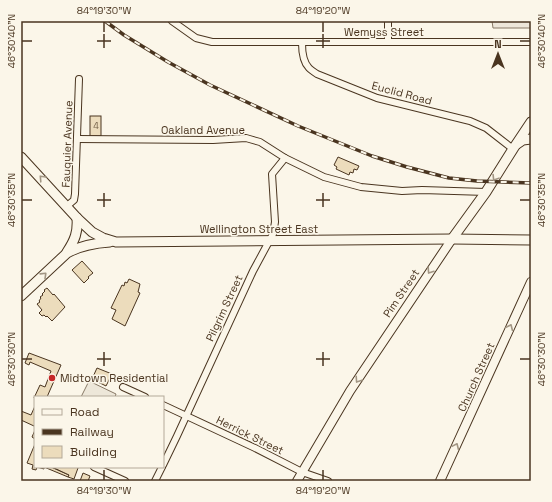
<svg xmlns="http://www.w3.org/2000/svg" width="552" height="502" font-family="'Space Grotesk',sans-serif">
  <rect width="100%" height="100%" fill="#fbf6e9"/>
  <!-- green -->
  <polygon fill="#ede6d9" stroke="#887966" points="492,21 531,21 531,28 493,28"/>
  <!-- parking -->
  <polygon fill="#ede7d9" stroke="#887966" points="89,381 116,394 115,397 81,397"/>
  <!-- building -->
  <g fill="#ecdcbc" stroke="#4a3520">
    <rect x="90" y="116" width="11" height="20"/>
    <polygon points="338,157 359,166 357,170 354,169 353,173 350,172 349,175 336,169 337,167 334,165"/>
    <polygon points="82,261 93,273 88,277 89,278 84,283 72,270"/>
    <polygon points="129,279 140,284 138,292 140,293 125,326 112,319 116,310 111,308 122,285 124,286 125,282 127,283"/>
    <polygon points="47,288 53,295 54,294 65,307 52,321 47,316 46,317 44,315 42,316 39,313 42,310 37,304 40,302 39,301 41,298 40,297 43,295 42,294 45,291 44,290"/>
    <polygon points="29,353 61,365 47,397 35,397 35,399 34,398 40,385 45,387 51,371 30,362 29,365 25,363"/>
    <polygon points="97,368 112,374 106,386 92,379"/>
    <polygon points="35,406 35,425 34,426 21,420 21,411 31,415"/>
    <polygon points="35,430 35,439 32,437"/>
    <polygon points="35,444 35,467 44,467 44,469 37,467 36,470 32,469 33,465 27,463"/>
    <polygon points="44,467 51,467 69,475 68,477"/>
    <polygon points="52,467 77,467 78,468 74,479 68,477 69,475"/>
    <polygon points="83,473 90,476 88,481 80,481"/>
  </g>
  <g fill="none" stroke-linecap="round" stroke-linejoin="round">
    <!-- minor casing -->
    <g stroke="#4a3520" stroke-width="8">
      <g id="minor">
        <polyline points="172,21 196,38 212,42 531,42"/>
        <polyline points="388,21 388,42"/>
        <path d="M302,43c0,8 1,19 7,25 2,2 5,4 8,6l60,24 93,23 16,7 27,21"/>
        <polyline points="77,139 213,140 246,138 260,142 285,158 324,177 361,187 402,191 422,190 486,192"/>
        <polyline points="67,206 74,200 75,194 79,79"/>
        <polyline points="123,387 145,397"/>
        <polyline points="163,405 255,448 302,472 328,481"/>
        <polyline points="163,465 177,436 253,271 273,234 275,222 272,174 285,158"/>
        <polyline points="94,467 125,481"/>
        <polyline points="155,481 162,467"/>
      </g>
    </g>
    <!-- tertiary casing -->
    <g stroke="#4a3520" stroke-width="10">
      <g id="tertiary">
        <polyline points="297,481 350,391 452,239"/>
        <polyline points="440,481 531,282"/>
      </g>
    </g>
    <!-- secondary casing -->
    <g stroke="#4a3520" stroke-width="11">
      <g id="secondary">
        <polyline points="517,144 523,140 531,139"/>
        <polyline points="21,157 77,218 92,232 103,238 116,242 452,239 531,240"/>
        <polyline points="452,239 486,192 513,149 531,122"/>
        <path d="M67,252c8,-12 11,-20 10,-34"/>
        <path d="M21,296l46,-43c14,-8 28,-10 43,-11"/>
      </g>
    </g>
    <!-- minor -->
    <use href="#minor" stroke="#fbf6e9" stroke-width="6"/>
    <!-- tertiary -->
    <use href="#tertiary" stroke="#fbf6e9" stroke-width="8"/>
    <!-- secondary -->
    <use href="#secondary" stroke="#fbf6e9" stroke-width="9"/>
    <!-- rail casing -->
    <g stroke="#4a3520" stroke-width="3.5">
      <polyline id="rail" points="105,21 124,35 168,62 210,85 298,126 372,156 407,167 449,178 477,181 531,183"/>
    </g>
    <!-- rail -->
    <use href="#rail" stroke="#fbf6e9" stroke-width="2" stroke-dasharray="6" stroke-linecap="butt"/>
  </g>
  <!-- one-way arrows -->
  <defs><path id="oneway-chevron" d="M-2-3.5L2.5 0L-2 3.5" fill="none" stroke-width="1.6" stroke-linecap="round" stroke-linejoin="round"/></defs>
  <g stroke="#a29684">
    <use href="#oneway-chevron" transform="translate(42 178) rotate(-133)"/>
    <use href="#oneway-chevron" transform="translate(495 178) rotate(122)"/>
    <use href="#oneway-chevron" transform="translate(430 271) rotate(124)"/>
    <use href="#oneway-chevron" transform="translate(44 275) rotate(-44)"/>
    <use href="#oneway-chevron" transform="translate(510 327) rotate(-66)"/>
    <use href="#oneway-chevron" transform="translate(358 380) rotate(124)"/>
    <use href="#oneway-chevron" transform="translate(456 446) rotate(-66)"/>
  </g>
  <!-- ticks -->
  <path fill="none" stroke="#4a3520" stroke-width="1.5" d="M104,22v10M323,22v10M104,34v14M323,34v14M22,41h10M97,41h14M316,41h14M520,41h10M104,193v14M323,193v14M22,200h10M97,200h14M316,200h14M520,200h10M104,352v14M323,352v14M22,359h10M97,359h14M316,359h14M520,359h10M104,470v10M323,470v10"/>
  <!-- markers -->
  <circle fill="#c62828" stroke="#fbf6e9" stroke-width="1.5" cx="52" cy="378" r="4"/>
  <g text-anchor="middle" stroke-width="3" stroke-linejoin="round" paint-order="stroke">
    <!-- number labels -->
    <g font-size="9" fill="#725f47">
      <text x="96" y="129">4</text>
    </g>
    <!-- street labels -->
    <g font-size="11" fill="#4a3520" stroke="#fbf6e9">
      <text x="384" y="36">Wemyss Street</text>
      <text transform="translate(402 93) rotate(15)" y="4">Euclid Road</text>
      <text x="203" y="134">Oakland Avenue</text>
      <text transform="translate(67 144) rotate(-88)" y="4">Fauquier Avenue</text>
      <text x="259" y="233">Wellington Street East</text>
      <text transform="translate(401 293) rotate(-56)" y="4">Pim Street</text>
      <text transform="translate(224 308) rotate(-65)" y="4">Pilgrim Street</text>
      <text transform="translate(476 377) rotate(-66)" y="4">Church Street</text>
      <text transform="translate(250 435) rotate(26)" y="4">Herrick Street</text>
    </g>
    <!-- poi labels -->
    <g font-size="11" fill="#4a3520" stroke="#fbf6e9" text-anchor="start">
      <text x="60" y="382">Midtown Residential</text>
    </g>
  </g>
  <!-- border -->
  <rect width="552" height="502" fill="none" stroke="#fbf6e9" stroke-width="44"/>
  <!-- legend -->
  <rect x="34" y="396" width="130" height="72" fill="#fbf6e9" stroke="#b4a999"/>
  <rect x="42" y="409" width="20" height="6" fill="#fbf6e9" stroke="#b4a999"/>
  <text x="70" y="416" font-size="12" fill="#4a3520">Road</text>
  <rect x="42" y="429" width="20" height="6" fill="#4a3520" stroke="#b4a999"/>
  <text x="70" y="436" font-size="12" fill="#4a3520">Railway</text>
  <rect x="42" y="446" width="20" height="12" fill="#ecdcbc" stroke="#b4a999"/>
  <text x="70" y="456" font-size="12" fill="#4a3520">Building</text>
  <!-- north arrow -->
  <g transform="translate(498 54)" stroke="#fbf6e9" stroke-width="3" paint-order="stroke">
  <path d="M0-3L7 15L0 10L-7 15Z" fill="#4a3520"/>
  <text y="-6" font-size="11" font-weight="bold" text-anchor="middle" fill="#4a3520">N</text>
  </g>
  <rect x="22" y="22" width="508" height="458" fill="none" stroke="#4a3520" stroke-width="1.5"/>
  <g font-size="10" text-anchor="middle" fill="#4a3520">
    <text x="104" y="14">84°19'30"W</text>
    <text x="323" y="14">84°19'20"W</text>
    <text transform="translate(11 41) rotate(-90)" y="4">46°30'40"N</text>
    <text transform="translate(541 41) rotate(-90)" y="4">46°30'40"N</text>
    <text transform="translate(11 200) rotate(-90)" y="4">46°30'35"N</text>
    <text transform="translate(541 200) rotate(-90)" y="4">46°30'35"N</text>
    <text transform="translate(11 359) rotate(-90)" y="4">46°30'30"N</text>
    <text transform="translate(541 359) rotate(-90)" y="4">46°30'30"N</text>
    <text x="104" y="494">84°19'30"W</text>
    <text x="323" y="494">84°19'20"W</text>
  </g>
</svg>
